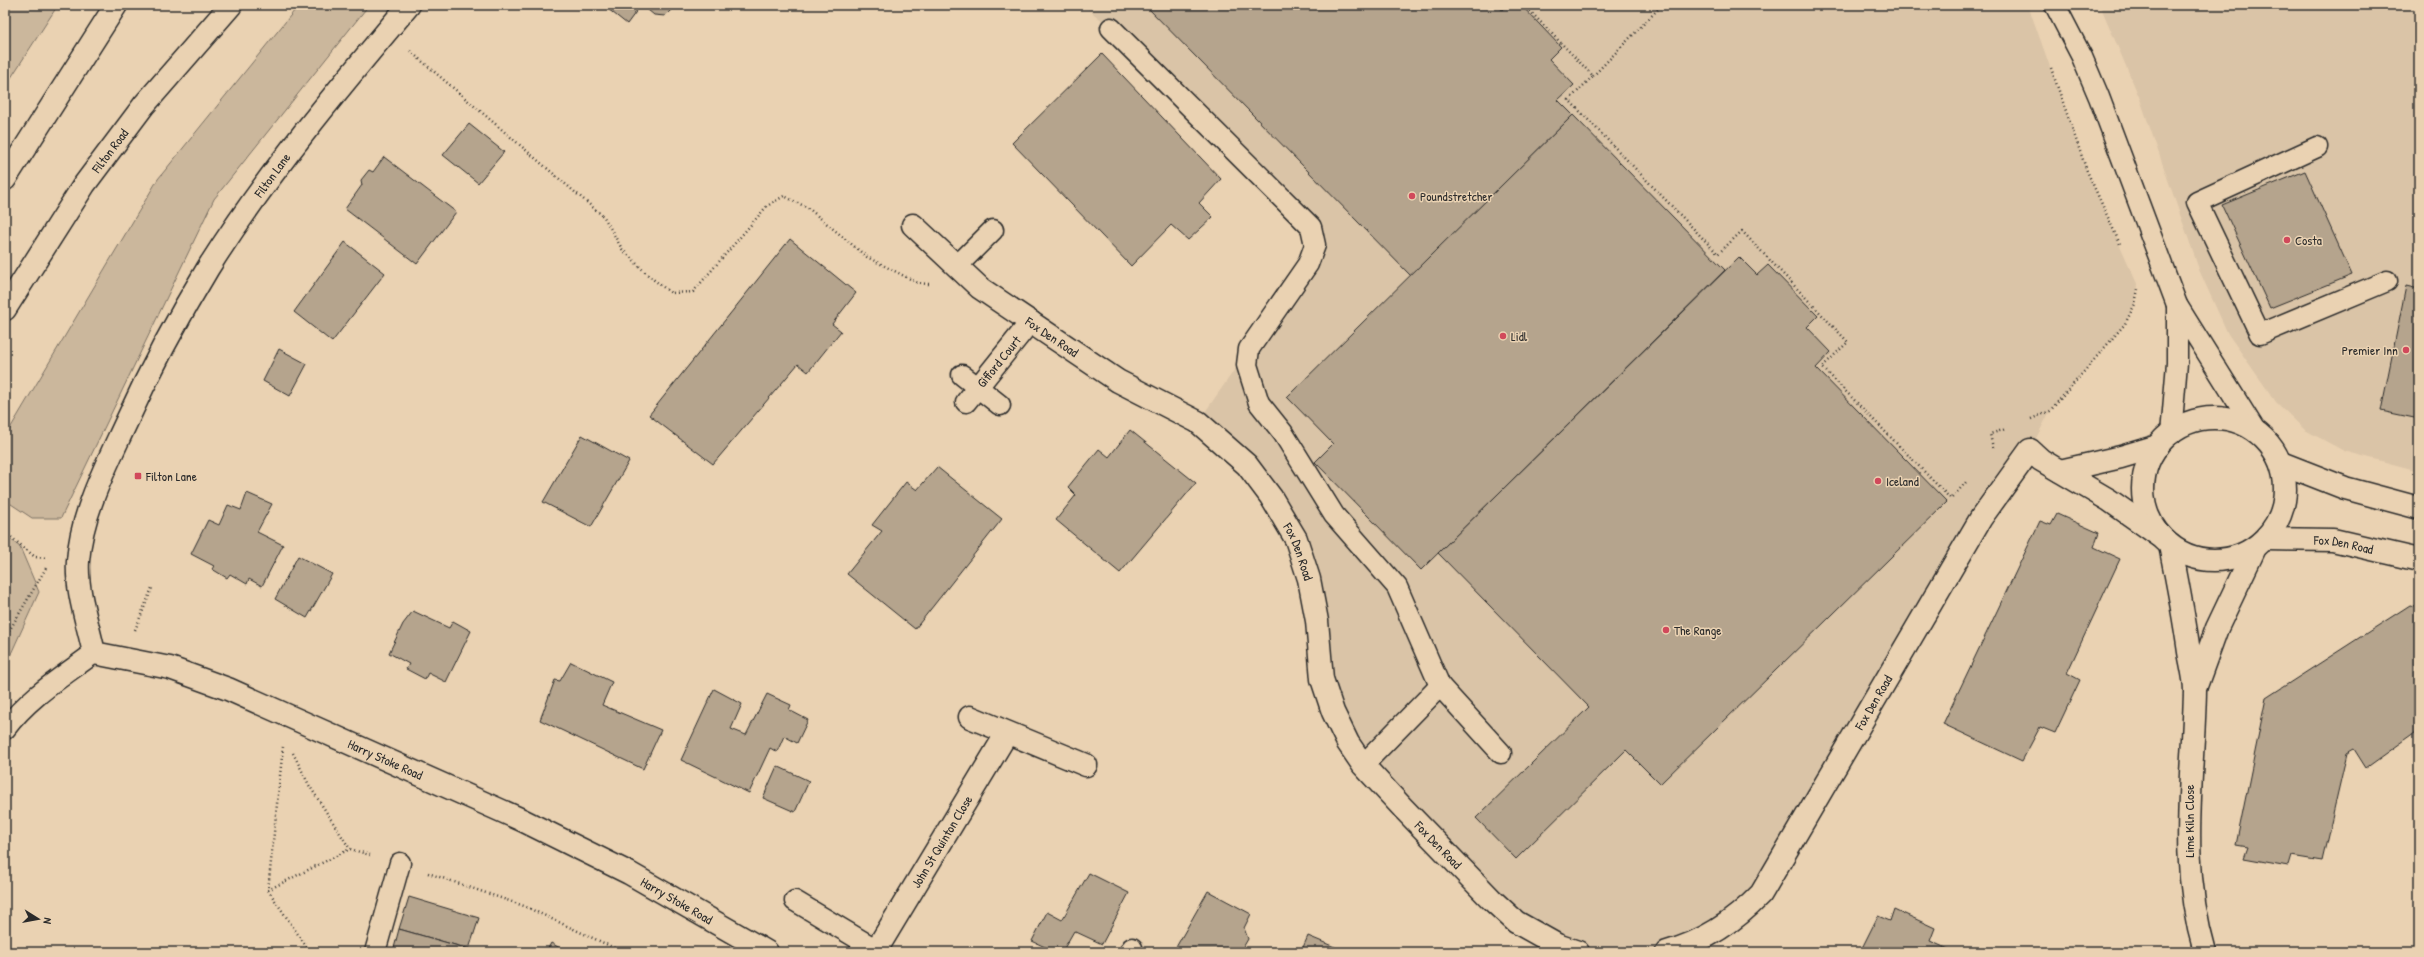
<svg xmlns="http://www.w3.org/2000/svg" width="2424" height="957" font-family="'Patrick Hand',sans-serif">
  <rect width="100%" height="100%" fill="#ead2b2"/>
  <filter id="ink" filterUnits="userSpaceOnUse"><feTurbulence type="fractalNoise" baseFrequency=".025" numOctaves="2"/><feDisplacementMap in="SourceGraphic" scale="8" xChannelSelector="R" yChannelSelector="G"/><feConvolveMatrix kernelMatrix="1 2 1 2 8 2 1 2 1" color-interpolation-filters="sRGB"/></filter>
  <g filter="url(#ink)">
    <!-- built -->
    <g fill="#dac4a7">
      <polygon points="1083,5 2028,5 2087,171 2138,286 2135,304 2125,324 2050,411 2030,450 1761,894 1667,952 1578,952 1539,936 1348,743 1296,539 1198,422 1249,349 1315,245 1111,28"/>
      <polygon points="2100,5 2419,5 2419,471 2344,451 2305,430 2276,402 2228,334 2200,272 2140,99"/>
    </g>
    <!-- green -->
    <g fill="#cbb79c" stroke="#7b7164">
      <polygon points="5,5 58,5 5,87"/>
      <polygon points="299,5 369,5 214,199 61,518 32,518 5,500 5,437 158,179"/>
      <polygon points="5,536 19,545 39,592 5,667"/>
    </g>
    <!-- building -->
    <g fill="#b5a48d" stroke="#2b2b2b">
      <polygon points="603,5 641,5 627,24"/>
      <polygon points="642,5 671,5 672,9 665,16 654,15"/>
      <polygon points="1145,5 1497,5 1502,10 1507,5 1521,5 1561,47 1549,59 1574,85 1558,100 1573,115 1411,276"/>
      <polygon points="1102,54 1221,179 1199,203 1213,217 1188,240 1171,225 1131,266 1012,143"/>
      <polygon points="1573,115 1725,270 1421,570 1315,462 1333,444 1287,397"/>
      <polygon points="469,124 504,152 478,183 443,155"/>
      <polygon points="384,157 456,212 417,264 345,209 362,185 361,180 369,170 373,172"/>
      <polygon points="2305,171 2352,275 2270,308 2222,205"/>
      <polygon points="790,239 856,293 832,324 841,331 808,372 798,364 713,464 649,415"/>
      <polygon points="345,242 385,273 332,342 294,312"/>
      <polygon points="1739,257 1757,275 1768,265 1818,316 1807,327 1831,352 1816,368 1947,502 1660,784 1626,750 1516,859 1476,818 1589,707 1438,553"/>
      <polygon points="2406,286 2419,289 2419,419 2381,411"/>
      <polygon points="279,349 307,364 290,396 263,381"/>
      <polygon points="1130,430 1196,483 1120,573 1056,520 1076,495 1068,487 1099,449 1109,457"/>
      <polygon points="582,435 629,461 591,527 543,502"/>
      <polygon points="937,467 1002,519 915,629 847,574 882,531 872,525 906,482 917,490"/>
      <polygon points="247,493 272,504 257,532 283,545 262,586 249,579 247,584 230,574 227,578 212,569 214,566 191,554 208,520 219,525 228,505 241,510"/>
      <polygon points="2057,514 2099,533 2094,547 2120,559 2067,673 2080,680 2055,733 2040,727 2022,761 1943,724 2040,521 2051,525"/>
      <polygon points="298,556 332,574 307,618 275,599"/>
      <polygon points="2410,605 2419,607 2419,730 2366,768 2354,749 2347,753 2322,861 2291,856 2288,866 2244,858 2248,847 2236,845 2266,698"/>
      <polygon points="413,611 449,628 453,621 471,631 446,682 428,673 425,679 406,669 409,664 389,653 403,624"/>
      <polygon points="571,662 612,682 602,705 661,730 643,769 540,720 555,680 560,681"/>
      <polygon points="714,689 742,704 731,729 746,735 767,694 791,705 789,710 808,720 797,743 784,736 777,752 770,748 749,793 681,760"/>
      <polygon points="777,766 809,781 795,812 763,798"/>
      <polygon points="1089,873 1129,893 1102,944 1074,931 1062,952 1056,952 1032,941 1047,912 1062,920"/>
      <polygon points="1208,891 1251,914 1244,928 1248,939 1241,951 1180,952 1175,949"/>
      <polygon points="409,897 479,918 469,949 399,929"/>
      <polygon points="1894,909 1935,928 1930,941 1955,952 1860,952 1878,916 1890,921"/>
      <polygon points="399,929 469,949 468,952 393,952"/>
      <polygon points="1308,936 1337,948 1335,952 1301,952"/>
      <polygon points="551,943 567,952 546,952"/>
    </g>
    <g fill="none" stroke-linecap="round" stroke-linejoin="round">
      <!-- lane casing -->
      <g stroke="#2b2b2b" stroke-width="23">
        <g id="lane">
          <polyline points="2055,5 2082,57 2099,97 2177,305 2255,430"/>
          <polyline points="1111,28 1311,227 1315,245 1308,264 1249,349 1247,365 1259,403 1283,433 1334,515 1397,587 1440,686 1501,753"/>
          <polyline points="2317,147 2197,202 2260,334 2387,281"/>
          <polyline points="957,266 993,230"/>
          <polyline points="962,375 1000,405"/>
          <path id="s1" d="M966,402l65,-81"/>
          <polyline points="2171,434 2177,363 2177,305"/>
          <path d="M5,729c24,-32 57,-52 89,-76"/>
          <polyline points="1363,765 1440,686"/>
          <polyline points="795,901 877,950"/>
          <polyline points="375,952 400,863"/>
          <polyline points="1130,952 1132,948"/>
        </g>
      </g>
      <!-- street casing -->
      <g stroke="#2b2b2b" stroke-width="25">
        <g id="street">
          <path id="s2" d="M409,5c-71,84 -142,169 -201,263 -31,51 -59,104 -84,159 -19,41 -43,88 -46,134 -2,30 10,63 16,92l76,15 58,21 294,131 107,53 138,79"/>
          <path id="s3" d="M913,225l67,63 138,93 80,41 49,43 24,32 25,42 13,40 8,42 5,58 11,33 15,31 15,22 40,43 88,91 25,23 41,23 21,7"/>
          <circle cx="2214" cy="489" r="71"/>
          <polyline points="2281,463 2345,488 2419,508"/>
          <polyline points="2060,471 2121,457 2158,446"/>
          <path id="s4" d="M2266,539l67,1 86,20"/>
          <path d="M2170,545c7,35 14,71 19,107 2,12 6,26 6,39 -2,92 -17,169 10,261"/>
          <polyline points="2196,686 2217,628 2255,548"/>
          <polyline points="970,717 1086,765"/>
          <path id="s5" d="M875,952l132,-219"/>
          <path id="s6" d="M1667,952c37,-10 68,-31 94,-58l220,-376 49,-68 11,10 68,40 51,36"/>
        </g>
      </g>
      <!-- primary casing -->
      <g stroke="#2b2b2b" stroke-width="25">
        <g id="primary">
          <polyline points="5,179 116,5"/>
          <path id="s7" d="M5,309l79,-124 60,-80 87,-100"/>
        </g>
      </g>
      <!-- path -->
      <g stroke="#2b2b2b" stroke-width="2.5" stroke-dasharray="1 3" stroke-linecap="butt">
        <polyline points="1524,5 1593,76 1569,100 1718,254 1742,231 1848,342 1822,367 1951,499 1967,481"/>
        <polyline points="410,51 604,217 622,249 649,276 671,293 693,292 767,206 784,196 808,208 867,257 918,283 929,284"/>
        <polyline points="2051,68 2087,171 2120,244"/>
        <polyline points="1593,76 1662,5"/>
        <polyline points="2031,419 2050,411 2125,324 2135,304 2138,289"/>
        <polyline points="1993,448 1990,434 2006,429"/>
        <polyline points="5,532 35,557 47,558"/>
        <polyline points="135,630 152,588"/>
        <polyline points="5,638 46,568"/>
        <polyline points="283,747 268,890 310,952"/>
        <polyline points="293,753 309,785 350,849 370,855"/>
        <polyline points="428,873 524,906 623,952"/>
        <polyline points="268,890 350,849"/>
      </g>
      <!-- lane -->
      <use href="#lane" stroke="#ead2b2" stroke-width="20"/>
      <!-- street -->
      <use href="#street" stroke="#ead2b2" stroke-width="22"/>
      <!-- primary -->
      <use href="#primary" stroke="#ead2b2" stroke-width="22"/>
    </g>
  </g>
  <!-- markers -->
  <g fill="#d1495b" stroke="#ead2b2" stroke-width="1.5">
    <circle cx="1412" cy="196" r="4"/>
    <circle cx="2287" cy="240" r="4"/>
    <circle cx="1503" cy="336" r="4"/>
    <circle cx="2406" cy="350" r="4"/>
    <rect x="134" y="472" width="8" height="8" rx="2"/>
    <circle cx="1878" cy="481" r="4"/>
    <circle cx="1666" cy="630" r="4"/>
  </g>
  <g text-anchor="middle" stroke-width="3" stroke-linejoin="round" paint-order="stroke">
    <!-- street labels -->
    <g font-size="13" fill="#2b2b2b" stroke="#ead2b2">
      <text dy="5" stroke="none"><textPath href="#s7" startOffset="190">Filton Road</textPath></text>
      <text transform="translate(272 175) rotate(-54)" y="5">Filton Lane</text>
      <text dy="5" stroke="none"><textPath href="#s3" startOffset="179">Fox Den Road</textPath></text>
      <text dy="5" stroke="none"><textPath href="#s1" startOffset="52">Gifford Court</textPath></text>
      <text dy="5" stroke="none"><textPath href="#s4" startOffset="78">Fox Den Road</textPath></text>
      <text dy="5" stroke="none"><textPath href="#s3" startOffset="515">Fox Den Road</textPath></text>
      <text dy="5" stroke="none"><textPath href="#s6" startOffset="334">Fox Den Road</textPath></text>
      <text dy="5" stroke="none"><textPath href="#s2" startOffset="1059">Harry Stoke Road</textPath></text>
      <text transform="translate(2189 821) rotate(-90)" y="5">Lime Kiln Close</text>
      <text dy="5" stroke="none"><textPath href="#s5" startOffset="129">John St Quinton Close</textPath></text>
      <text dy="5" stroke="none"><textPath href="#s3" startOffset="851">Fox Den Road</textPath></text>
      <text dy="5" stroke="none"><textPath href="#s2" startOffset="1383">Harry Stoke Road</textPath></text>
    </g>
    <!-- poi labels -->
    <g font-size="13" fill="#2b2b2b" stroke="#ead2b2" text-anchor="start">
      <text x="1420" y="201">Poundstretcher</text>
      <text x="2295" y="245">Costa</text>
      <text x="1511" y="341">Lidl</text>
      <text x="2398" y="355" text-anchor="end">Premier Inn</text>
      <text x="146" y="481">Filton Lane</text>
      <text x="1886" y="486">Iceland</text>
      <text x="1674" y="635">The Range</text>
    </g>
  </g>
  <!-- margin -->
  <rect width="2424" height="957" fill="none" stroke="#ead2b2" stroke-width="20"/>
  <rect x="10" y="10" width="2404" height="937" fill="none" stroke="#2b2b2b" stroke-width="1.5" filter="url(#ink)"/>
  <!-- north arrow -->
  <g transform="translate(38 919) rotate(101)" stroke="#ead2b2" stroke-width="3" paint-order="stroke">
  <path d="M0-3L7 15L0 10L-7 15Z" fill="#2b2b2b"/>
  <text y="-6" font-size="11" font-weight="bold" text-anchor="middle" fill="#2b2b2b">N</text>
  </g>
</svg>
